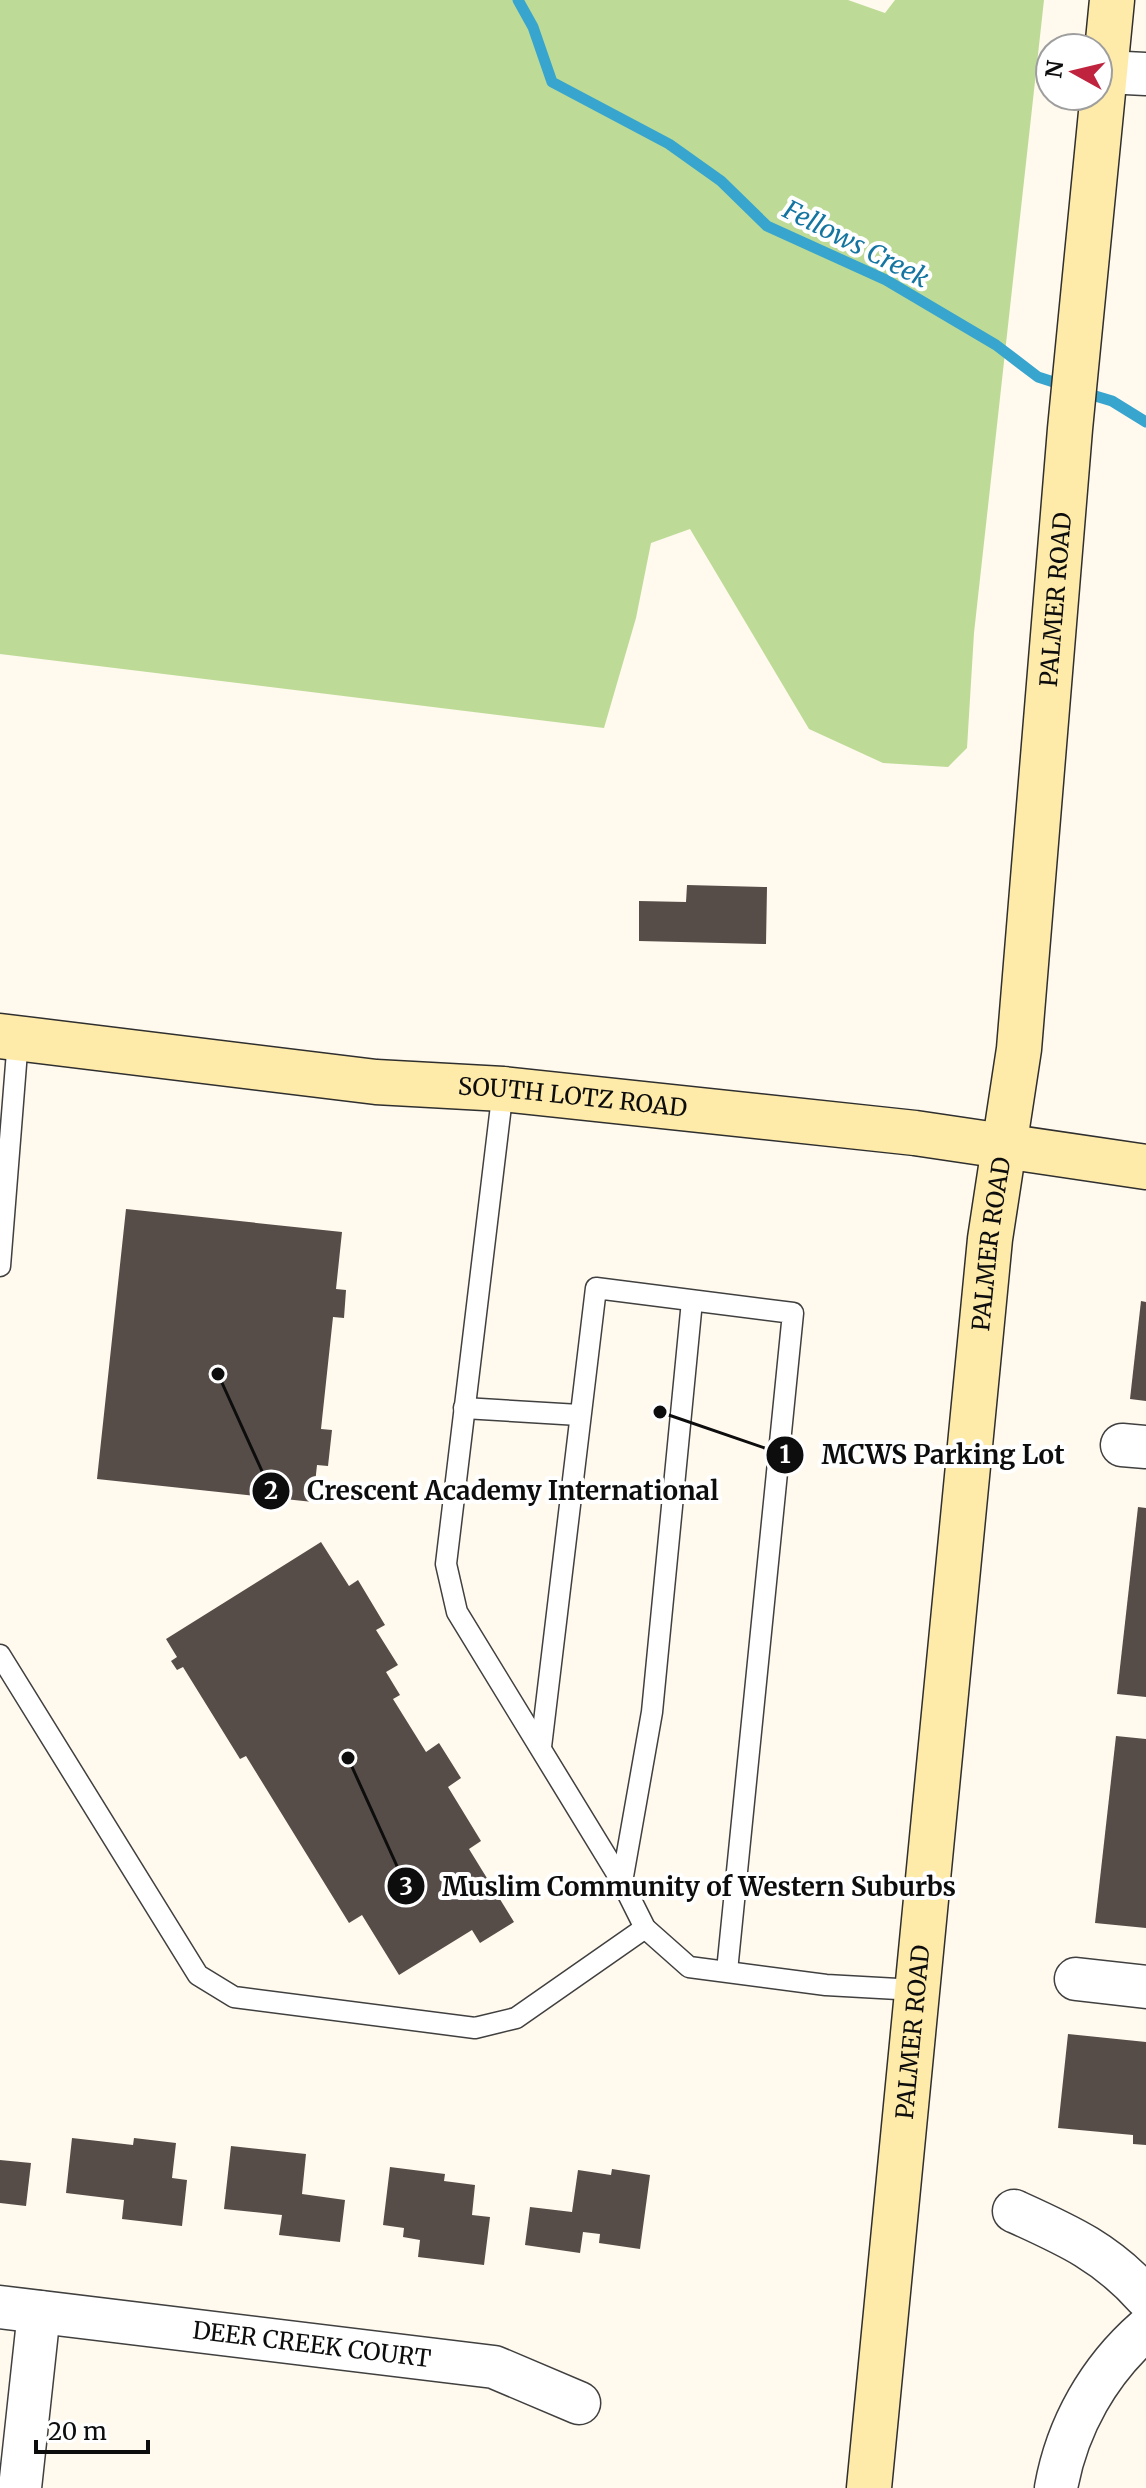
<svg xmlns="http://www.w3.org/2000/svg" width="1146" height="2488" font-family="Merriweather,serif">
  <rect width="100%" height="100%" fill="#fff9ee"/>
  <!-- forest -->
  <polygon fill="#bddb96" points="0,0 848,0 885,13 895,0 1044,0 974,633 967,748 948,767 883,763 809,729 690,529 651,543 636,618 604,728 0,654"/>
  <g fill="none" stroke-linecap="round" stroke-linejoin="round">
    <!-- stream -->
    <g stroke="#38a5cf" stroke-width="11">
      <polyline points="518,0 533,27 552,82 669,144 721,181 767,226 886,280 996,345 1038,377 1066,386"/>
      <polyline points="1082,392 1112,401 1146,422"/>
    </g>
  </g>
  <!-- building -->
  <g fill="#564d49">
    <polygon points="687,885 767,887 766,944 639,941 639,901 686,902"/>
    <polygon points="126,1209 342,1232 336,1289 346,1290 344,1318 333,1317 321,1429 332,1430 328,1466 317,1465 313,1502 97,1479"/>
    <polygon points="1141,1301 1146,1302 1146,1401 1130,1399"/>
    <polygon points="1138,1507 1146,1508 1146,1697 1117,1694"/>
    <polygon points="321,1542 349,1586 358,1580 385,1625 376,1630 398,1665 386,1672 400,1695 393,1699 426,1752 439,1743 461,1778 448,1787 481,1841 469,1849 514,1922 480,1943 472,1930 399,1975 362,1915 349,1923 246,1756 240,1759 183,1667 177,1670 171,1661 177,1657 166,1639"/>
    <polygon points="1116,1736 1146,1739 1146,1928 1095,1923"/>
    <polygon points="1068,2034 1146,2042 1146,2145 1133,2144 1133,2135 1058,2128"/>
    <polygon points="72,2138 133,2145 134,2138 176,2143 172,2178 187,2180 182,2226 122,2219 124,2200 66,2193"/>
    <polygon points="231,2146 306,2154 302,2194 345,2200 340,2242 279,2235 282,2215 224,2209"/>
    <polygon points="0,2160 31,2163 26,2206 0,2203"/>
    <polygon points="390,2167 445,2174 444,2181 475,2185 472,2215 490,2217 484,2265 418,2257 420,2240 403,2237 404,2228 383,2225"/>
    <polygon points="612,2169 650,2175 640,2249 599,2243 600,2234 583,2232 580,2253 525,2245 530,2207 572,2212 578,2170 611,2175"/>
  </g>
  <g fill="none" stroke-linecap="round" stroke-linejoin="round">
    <!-- lane casing -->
    <g stroke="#404040" stroke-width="23">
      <g id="lane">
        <polyline points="503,1089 446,1564 457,1612 622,1882 645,1928 689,1967 826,1985 916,1990"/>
        <polyline points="0,1266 18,1039"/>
        <polyline points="464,1408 579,1415"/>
        <polyline points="0,1655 198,1975 234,1997 475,2028 516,2018 645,1928"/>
        <polyline points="541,1747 596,1288 793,1313 727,1971"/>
        <polyline points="622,1882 652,1712 692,1301"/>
      </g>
    </g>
    <!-- street casing -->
    <g stroke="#404040" stroke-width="45">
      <g id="street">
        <polyline points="1105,72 1146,74"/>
        <polyline points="1122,1445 1146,1447"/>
        <polyline points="1076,1979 1146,1987"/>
        <path d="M1014,2211c53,24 92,41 132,86"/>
        <path id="s1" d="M0,2307l494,60 85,36"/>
        <polyline points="20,2488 39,2312"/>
        <path d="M1056,2488c11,-62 43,-118 90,-159"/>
      </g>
    </g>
    <!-- secondary casing -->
    <g stroke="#2f2f2f" stroke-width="47">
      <g id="secondary">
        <path id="s2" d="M0,1036l376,46 127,7 412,44 231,34"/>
        <path id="s3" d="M869,2488l121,-1249 29,-190 51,-620 42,-429"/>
      </g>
    </g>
    <!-- lane -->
    <use href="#lane" stroke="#fff" stroke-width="20"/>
    <!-- street -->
    <use href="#street" stroke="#fff" stroke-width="42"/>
    <!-- secondary -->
    <use href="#secondary" stroke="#ffeba9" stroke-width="44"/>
  </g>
  <g text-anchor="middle" stroke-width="8" stroke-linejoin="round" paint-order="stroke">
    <!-- street labels -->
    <g font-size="24" fill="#0d0d0d" stroke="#fff">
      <text dy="8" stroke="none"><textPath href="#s3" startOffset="1898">PALMER ROAD</textPath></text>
      <text dy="8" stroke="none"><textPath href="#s2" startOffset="576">SOUTH LOTZ ROAD</textPath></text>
      <text dy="8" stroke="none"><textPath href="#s3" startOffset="1250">PALMER ROAD</textPath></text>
      <text dy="8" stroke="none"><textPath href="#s3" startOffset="458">PALMER ROAD</textPath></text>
      <text dy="8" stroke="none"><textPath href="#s1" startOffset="314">DEER CREEK COURT</textPath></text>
    </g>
    <!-- water labels -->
    <g font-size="26" font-style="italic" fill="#1575a1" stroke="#fff">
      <text transform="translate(856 244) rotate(27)" y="9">Fellows Creek</text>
    </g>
  </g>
  <!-- callouts -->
  <path fill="none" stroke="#0d0d0d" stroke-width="3" d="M660 1412L785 1455M218 1374L271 1491M348 1758L406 1886"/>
  <g fill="#0d0d0d" stroke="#fff" stroke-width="3">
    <circle cx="660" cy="1412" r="8"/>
    <circle cx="218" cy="1374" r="8"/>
    <circle cx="348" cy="1758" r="8"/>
    <circle cx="785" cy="1455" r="20"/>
    <circle cx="271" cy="1491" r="20"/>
    <circle cx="406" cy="1886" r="20"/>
  </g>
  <g font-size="24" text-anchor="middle" font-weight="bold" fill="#fff">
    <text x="785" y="1463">1</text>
    <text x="271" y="1499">2</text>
    <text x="406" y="1895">3</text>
  </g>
  <g font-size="26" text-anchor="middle" font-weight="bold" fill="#0d0d0d" stroke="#fff" stroke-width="8" stroke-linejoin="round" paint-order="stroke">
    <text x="943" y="1464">MCWS Parking Lot</text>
    <text x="513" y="1500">Crescent Academy International</text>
    <text x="699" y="1896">Muslim Community of Western Suburbs</text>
  </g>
  <!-- north arrow -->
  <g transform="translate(1074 72) rotate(278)"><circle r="38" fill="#ffffff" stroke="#9e9e9e" stroke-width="2"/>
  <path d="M0-6L14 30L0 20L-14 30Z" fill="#bf233e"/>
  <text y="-12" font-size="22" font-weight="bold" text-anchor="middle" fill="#0d0d0d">N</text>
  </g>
  <!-- scale -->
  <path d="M36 2440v12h112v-12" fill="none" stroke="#0d0d0d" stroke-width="4"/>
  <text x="48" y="2440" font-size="24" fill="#0d0d0d" stroke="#ffffff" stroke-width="6" paint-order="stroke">20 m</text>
</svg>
